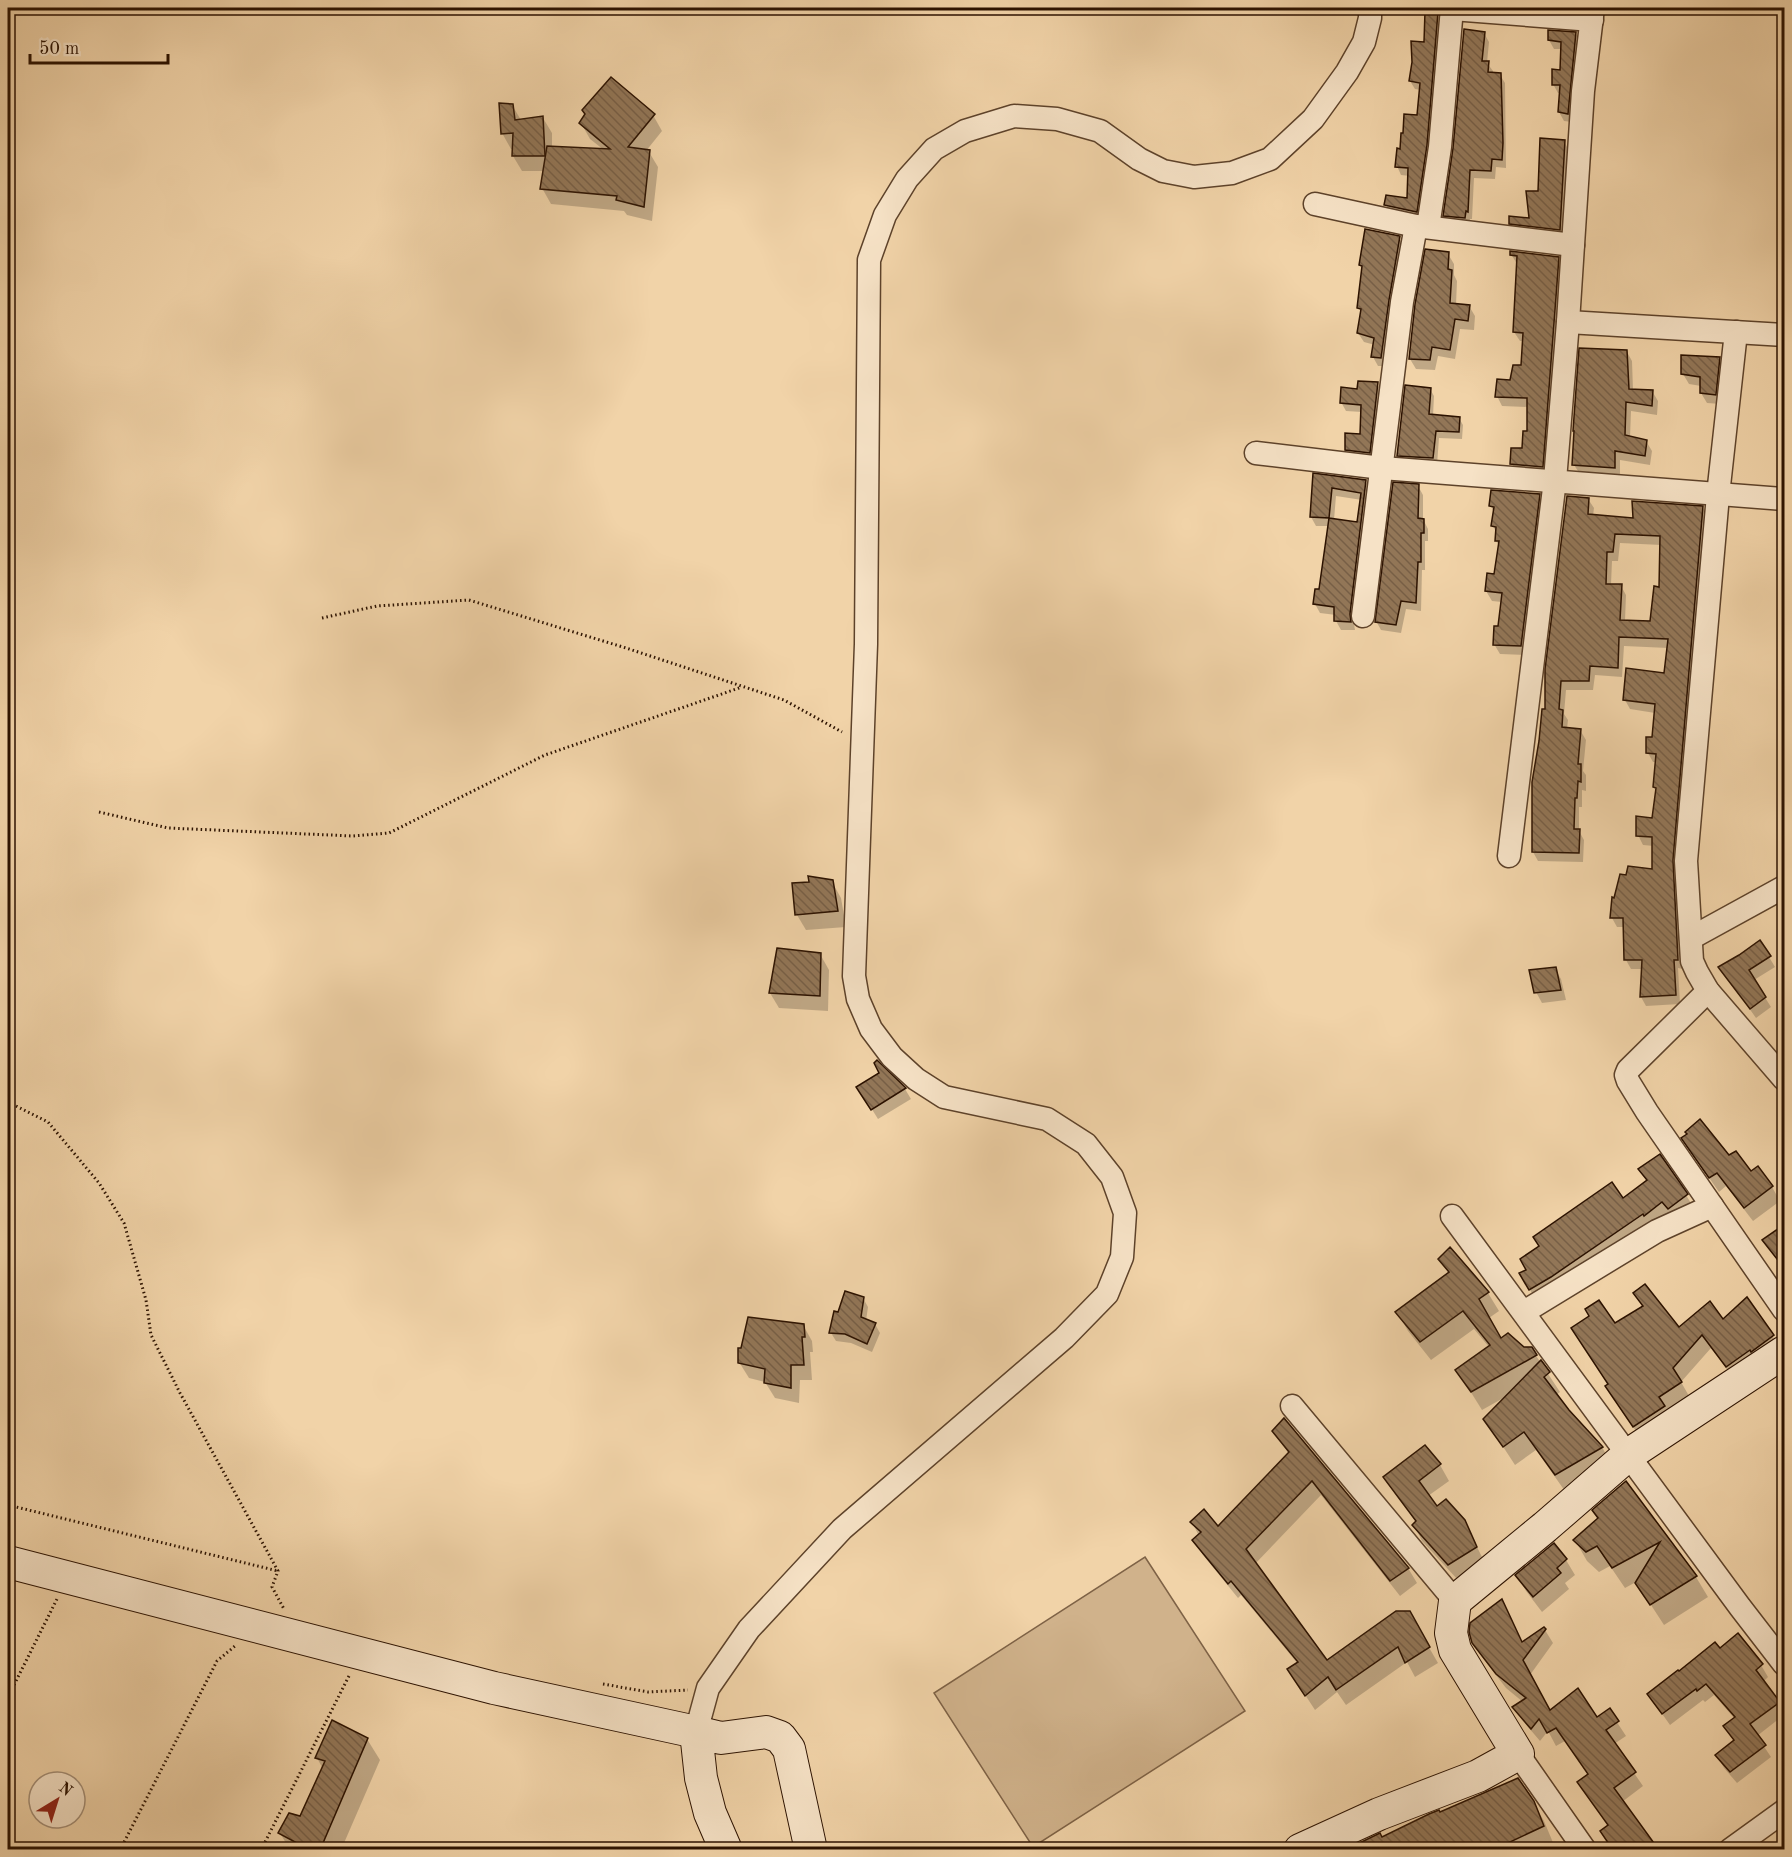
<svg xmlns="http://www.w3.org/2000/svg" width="1792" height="1857" font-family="'Old Standard TT',serif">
  <defs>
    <pattern id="building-back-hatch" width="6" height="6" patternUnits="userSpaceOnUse" patternTransform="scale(1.5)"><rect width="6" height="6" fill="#927657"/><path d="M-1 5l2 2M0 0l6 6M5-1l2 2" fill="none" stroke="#775f46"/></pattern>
  </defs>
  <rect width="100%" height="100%" fill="#f1d3a8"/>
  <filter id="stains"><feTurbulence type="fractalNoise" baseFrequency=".00333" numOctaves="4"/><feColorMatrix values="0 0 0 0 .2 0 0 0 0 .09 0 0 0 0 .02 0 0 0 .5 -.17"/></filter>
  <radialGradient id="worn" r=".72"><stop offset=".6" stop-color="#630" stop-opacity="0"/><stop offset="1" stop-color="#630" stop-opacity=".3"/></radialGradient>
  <!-- park -->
  <polygon fill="#d0b28b" stroke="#7e6246" stroke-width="1.5" points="1145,1557 1245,1711 1033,1847 934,1693"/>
  <!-- shadow -->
  <g fill="#0003" fill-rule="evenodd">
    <polygon points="1437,14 1442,22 1431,155 1421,220 1390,213 1386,205 1409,200 1410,176 1401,175 1397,166 1401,151 1419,117 1421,90 1415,89 1410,81 1413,62 1425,44"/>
    <polygon points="1484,33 1489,42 1487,63 1493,71 1493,74 1500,75 1505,83 1506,168 1496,167 1495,179 1474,178 1472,219 1470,219 1469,226 1450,224 1445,215"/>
    <polygon points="1576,34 1581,42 1572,122 1564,121 1559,112 1560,93 1558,93 1553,84 1561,71 1562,49 1554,49 1549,40"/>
    <polygon points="512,105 521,120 543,118 552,133 552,148 604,150 590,139 581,123 653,115 662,131 646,151 649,152 658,167 652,221 627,215 624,211 551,204 542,188 544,171 522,171 513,156 513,149 511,149 502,133"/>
    <polygon points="1564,141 1568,149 1564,237 1516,231 1511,223 1530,220 1539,192"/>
    <polygon points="1399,238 1405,247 1386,366 1378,366 1373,357 1375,345 1364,342 1358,333 1362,313 1359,308 1363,270 1360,265"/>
    <polygon points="1448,254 1454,264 1454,275 1457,281 1456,305 1469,306 1475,316 1474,330 1460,329 1455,359 1438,356 1435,370 1416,369 1410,359"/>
    <polygon points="1511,254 1558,258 1563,268 1547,476 1517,473 1512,464 1523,450 1528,433 1529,407 1502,406 1497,396 1512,382 1522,367 1524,341 1520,341 1514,332 1517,264"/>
    <polygon points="1627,352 1632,361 1633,390 1652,391 1658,401 1657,415 1631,411 1630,438 1646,441 1652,451 1650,465 1620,460 1620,477 1580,474 1574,465"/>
    <polygon points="1719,358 1725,368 1721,404 1707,403 1701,393 1701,386 1689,384 1683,374"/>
    <polygon points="1377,384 1382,392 1374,460 1351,458 1346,450 1361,435 1362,412 1346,411 1341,402 1359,391"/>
    <polygon points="1430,389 1434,396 1433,416 1459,418 1463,425 1462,439 1439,438 1437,465 1402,462 1398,455"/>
    <path d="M1315,475l50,6 6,9 -17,134 1,6h-14l-5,-9v-6l-16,-2 -5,-9 5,-14 10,-64h-14l-5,-9zM1336,496l26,4 -4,24 -24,-4z"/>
    <polygon points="1418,486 1423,495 1423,519 1428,529 1428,541 1425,541 1425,570 1422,570 1421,611 1406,609 1401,633 1381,630 1376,621"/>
    <polygon points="1539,495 1544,505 1526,655 1500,654 1494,644 1499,627 1502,602 1492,601 1486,591 1495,576 1500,547 1496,541 1497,534 1493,526 1494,513 1491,506"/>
    <path d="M1588,499l6,9 -1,8 41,4 69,-12 5,9 -31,353 6,99 -5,-1 2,36 -34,2 -5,-9 2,-28h-12l-5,-9 -2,-33h-7l-5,-9 42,-47v-25l-11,-1 -5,-10 15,-15 4,-30 -2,-3 2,-25h-4l-5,-9 6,-14 1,-26 -25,-4 -5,-9 41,-26 2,-26 -44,-2 -2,31 -27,-2 -2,15h-27l-2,24 4,6 -1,9 13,1 6,10 -3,31 3,4v16l-4,-1v17h-3v24l5,9 -1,22 -45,-1 -5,-9 13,-141zM1620,543l41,2 -1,44 -8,34 -27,-2 1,-26 -5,-9 -10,-1 1,-24h6z"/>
    <polygon points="832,882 841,898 846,927 806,930 797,915"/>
    <polygon points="1760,942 1775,967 1754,980 1771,1007 1756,1018 1720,967"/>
    <polygon points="820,954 829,970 828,1011 779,1008 770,993"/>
    <polygon points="1555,969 1561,979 1566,1000 1542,1003 1536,992"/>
    <polygon points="1784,1045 1784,1055 1780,1048"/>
    <polygon points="877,1062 905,1089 911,1099 878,1119 858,1087 881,1073"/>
    <polygon points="1691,1152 1729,1157 1772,1187 1780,1201 1753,1221 1726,1186 1719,1192"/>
    <polygon points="1640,1170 1686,1195 1695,1210 1538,1304 1521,1274 1647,1182"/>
    <polygon points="1450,1250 1488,1293 1499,1311 1489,1318 1501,1340 1524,1349 1531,1348 1560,1392 1556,1395 1568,1411 1602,1447 1613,1467 1567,1494 1536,1450 1515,1465 1485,1419 1507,1396 1482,1410 1457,1370 1489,1347 1474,1329 1431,1360 1408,1331 1397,1312 1449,1274 1440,1259"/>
    <polygon points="1635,1294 1678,1329 1723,1321 1772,1336 1780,1349 1735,1380 1711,1348 1681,1382 1689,1396 1642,1440 1615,1400 1609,1385 1615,1326 1643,1308"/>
    <polygon points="863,1298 868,1307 866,1321 875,1324 880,1333 872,1352 851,1343 836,1341 831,1333"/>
    <polygon points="803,1325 812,1341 813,1352 810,1352 812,1380 800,1380 799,1403 775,1398 765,1382 749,1378 739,1362"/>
    <polygon points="1274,1431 1408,1568 1417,1583 1400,1596 1321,1495 1255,1564 1326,1662 1409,1613 1438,1663 1415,1677 1407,1662 1346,1705 1337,1692 1315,1710 1298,1684 1298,1664 1241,1595 1238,1598 1203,1555 1194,1540 1199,1536 1192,1522 1218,1529 1289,1454"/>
    <polygon points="1425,1447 1440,1465 1449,1481 1428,1496 1437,1508 1464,1521 1485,1563 1458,1580 1422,1541 1414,1525 1417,1523 1385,1477"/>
    <polygon points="1626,1484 1696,1577 1708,1597 1664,1625 1636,1582 1625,1588 1610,1566 1599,1572 1587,1561 1575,1540 1599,1519 1594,1511"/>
    <polygon points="1566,1560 1575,1575 1565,1583 1569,1589 1542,1612 1526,1591 1517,1575"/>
    <polygon points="1545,1630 1553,1643 1530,1675 1550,1712 1597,1719 1609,1710 1626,1736 1614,1744 1643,1786 1622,1802 1657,1850 1613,1850 1602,1832 1609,1826 1579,1782 1589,1775 1565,1741 1556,1746 1548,1731 1540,1741 1522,1720 1514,1707 1523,1702 1506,1688 1482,1657 1473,1642 1523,1644"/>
    <polygon points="1719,1650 1761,1665 1768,1677 1763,1682 1784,1713 1784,1715 1757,1736 1771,1757 1737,1783 1724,1768 1717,1756 1734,1741 1725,1726 1735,1719 1714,1695 1705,1702 1703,1700 1670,1725 1648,1694"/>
    <polygon points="367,1739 380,1760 341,1850 290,1850 280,1833 301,1818 323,1769 317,1758"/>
    <polygon points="1533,1802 1544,1821 1554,1845 1543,1850 1348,1850 1382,1839 1440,1814"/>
  </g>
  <!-- building -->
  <g fill="url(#building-back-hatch)" stroke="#2c1200" stroke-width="1.5" fill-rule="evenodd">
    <polygon points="1425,11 1438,12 1427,145 1417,212 1384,205 1386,195 1407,198 1408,168 1395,167 1397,148 1400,149 1401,133 1403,133 1404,114 1417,115 1420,83 1409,81 1412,62 1411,41 1424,42"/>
    <polygon points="1464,29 1485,32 1482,61 1489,61 1488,72 1501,73 1503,143 1502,160 1492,159 1491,171 1470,170 1468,212 1466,211 1465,218 1443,216 1453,148"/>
    <polygon points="1548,30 1576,32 1568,114 1558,112 1560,85 1552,85 1552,69 1560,70 1561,42 1548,40"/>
    <polygon points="611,77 655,114 628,147 650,150 644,207 616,200 617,196 540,189 547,146 610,149 579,123 585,114 582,110"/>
    <polygon points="499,103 513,104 515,120 543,116 545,156 512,156 513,133 501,134"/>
    <polygon points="1540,138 1565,140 1560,230 1509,224 1509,216 1529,218 1526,191 1538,191"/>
    <polygon points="1365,229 1400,236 1389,300 1381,358 1371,357 1374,338 1357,333 1361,309 1357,308 1362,266 1359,265"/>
    <polygon points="1425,249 1449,252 1448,269 1452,270 1450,303 1470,305 1468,321 1455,319 1450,350 1432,347 1430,360 1409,359 1415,304"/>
    <polygon points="1510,251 1559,257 1543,467 1510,464 1511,448 1522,448 1523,431 1527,431 1527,398 1495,397 1497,379 1510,380 1513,365 1521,365 1523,333 1513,332 1517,256 1510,255"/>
    <polygon points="1579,348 1627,350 1629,389 1653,390 1652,406 1626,402 1625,435 1647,440 1645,456 1615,451 1615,468 1572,465 1574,431 1573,431"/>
    <polygon points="1681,355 1720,357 1716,395 1700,393 1700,377 1681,374"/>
    <polygon points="1358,381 1378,382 1370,453 1345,450 1345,433 1360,434 1361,405 1340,403 1341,387 1357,389"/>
    <polygon points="1405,385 1431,388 1429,414 1460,417 1459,432 1436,431 1433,458 1397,456"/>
    <path d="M1313,473l53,7 -16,134 1,8 -17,-1v-14l-21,-3 2,-15h4l10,-71 -19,-1zM1332,488l29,5 -4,29 -28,-4z"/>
    <polygon points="1393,482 1419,484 1418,518 1424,519 1424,533 1421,533 1421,562 1418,562 1416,603 1401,601 1396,625 1375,622"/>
    <polygon points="1491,490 1540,494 1521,646 1493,645 1494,626 1498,626 1502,593 1485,591 1487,573 1494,574 1499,541 1495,541 1496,527 1491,526 1494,507 1489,506"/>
    <path d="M1567,496l22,2 -1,16 45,4 -1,-17 71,5 -30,354 5,100h-4l2,35 -36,2 2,-37h-18l-1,-42h-13l2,-21 2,1 6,-24 6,1 2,-9 24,3v-32l-16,-1v-20l16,2 4,-30 -3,-1 3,-33 -10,-1v-16h6l3,-33 -32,-4 3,-32 38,5 4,-34 -49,-2 -1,31 -28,-2 -1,15h-28l-2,28 4,1 -1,17 19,2 -3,35h3v18l-3,-1 -1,17h-2l-1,31h6l-1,24 -47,-1v-70l7,-41 3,-32h3v-40zM1615,534l45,2 -1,51 -5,-1 -4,35 -30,-1 2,-36h-16l1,-32h6z"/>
    <polygon points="808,876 833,880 838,911 795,915 792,883 809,882"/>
    <polygon points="1760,940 1771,956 1749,970 1766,997 1750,1009 1718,967 1739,955"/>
    <polygon points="777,948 821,953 820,996 769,993"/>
    <polygon points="1556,967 1561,990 1534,993 1529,970"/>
    <polygon points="877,1060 906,1088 871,1110 856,1087 879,1073 874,1063"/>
    <polygon points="1700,1119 1729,1155 1736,1151 1751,1171 1758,1166 1773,1186 1744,1208 1717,1173 1709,1178 1681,1138 1687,1134 1685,1132"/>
    <polygon points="1660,1154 1688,1194 1668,1209 1662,1202 1644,1216 1643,1214 1551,1277 1529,1290 1519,1273 1526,1270 1520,1259 1539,1246 1533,1237 1612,1182 1623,1198 1647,1180 1638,1169"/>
    <polygon points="1785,1224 1785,1269 1762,1240"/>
    <polygon points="1450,1247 1489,1292 1479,1299 1501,1338 1508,1333 1524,1347 1532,1347 1537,1355 1471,1392 1455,1370 1490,1345 1463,1311 1420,1342 1395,1312 1449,1272 1438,1259"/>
    <polygon points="1645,1284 1679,1327 1710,1301 1723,1319 1747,1297 1774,1335 1751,1352 1750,1350 1726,1367 1702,1335 1673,1368 1682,1382 1659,1397 1665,1406 1633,1427 1605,1386 1608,1384 1571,1328 1589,1316 1585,1309 1599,1300 1615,1323 1643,1306 1633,1293"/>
    <polygon points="845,1291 864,1297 861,1317 876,1323 867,1344 845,1334 829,1333 834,1311 838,1312"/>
    <polygon points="748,1317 804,1324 805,1337 802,1337 804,1365 791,1365 791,1388 764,1383 765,1369 738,1363 738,1348 741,1348"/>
    <polygon points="1541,1360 1550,1372 1544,1377 1569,1410 1603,1447 1555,1475 1524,1432 1503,1447 1483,1419"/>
    <polygon points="1284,1418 1409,1568 1390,1581 1312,1481 1246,1549 1327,1660 1396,1611 1410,1611 1430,1647 1405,1663 1398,1647 1336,1690 1328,1677 1305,1696 1287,1669 1298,1662 1231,1581 1228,1584 1192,1540 1201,1532 1190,1522 1204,1509 1218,1526 1289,1452 1272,1431"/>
    <polygon points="1425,1445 1441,1464 1419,1481 1437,1506 1446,1499 1465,1520 1477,1547 1448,1565 1412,1525 1416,1521 1383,1477"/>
    <polygon points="1626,1481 1697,1576 1650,1605 1635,1583 1660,1542 1612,1568 1597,1546 1586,1552 1573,1540 1598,1518 1592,1510"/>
    <polygon points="1554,1543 1567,1559 1557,1568 1561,1573 1533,1597 1515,1575"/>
    <polygon points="1502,1599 1522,1642 1544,1627 1546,1629 1523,1660 1550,1710 1578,1688 1597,1717 1610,1708 1619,1721 1606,1730 1636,1772 1614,1788 1659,1850 1613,1850 1600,1831 1608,1825 1577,1782 1588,1774 1556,1728 1547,1733 1539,1719 1531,1729 1512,1707 1526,1698 1496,1674 1472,1643 1469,1632 1470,1623"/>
    <polygon points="1738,1633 1763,1664 1756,1670 1780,1702 1750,1724 1766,1745 1730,1772 1715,1755 1734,1740 1723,1726 1735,1717 1706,1684 1697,1691 1696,1689 1662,1714 1647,1694 1678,1670 1679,1671 1715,1642 1720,1648"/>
    <polygon points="332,1720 368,1738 320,1850 310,1850 278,1833 289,1813 300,1816 325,1761 315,1758"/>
    <polygon points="1518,1778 1534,1801 1544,1826 1493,1850 1345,1850 1380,1833 1382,1837 1429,1814 1439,1810 1440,1812"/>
  </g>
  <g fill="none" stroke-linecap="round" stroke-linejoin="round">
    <!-- street casing -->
    <g stroke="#5d422a" stroke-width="25">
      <g id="street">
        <polyline points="1452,9 1592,20"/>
        <polyline points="1315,204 1416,226 1573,245"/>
        <polyline points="1428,227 1440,147 1452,8"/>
        <polyline points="1568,322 1784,335"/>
        <polyline points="1736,332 1718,495 1686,861 1692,961 1697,972 1708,991 1784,1079"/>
        <polyline points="1256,453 1382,468 1784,499"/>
        <polyline points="1363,616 1402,302 1416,226"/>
        <polyline points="1509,856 1555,480 1568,322 1583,91 1593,8"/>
        <polyline points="1691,938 1784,887"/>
        <polyline points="1708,991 1628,1070 1626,1075 1628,1081 1647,1112 1784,1310"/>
        <polyline points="1452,1216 1740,1607 1784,1664"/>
        <polyline points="1524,1312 1657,1231 1712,1206"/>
        <polyline points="1292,1406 1455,1601"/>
        <polyline points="696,1732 708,1688 749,1629 842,1529 1064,1338 1107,1294 1122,1257 1125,1213 1112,1177 1086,1144 1047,1119 944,1097 916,1079 892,1057 871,1029 858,999 854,976 866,644 869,260 885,215 907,179 934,149 965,131 1014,116 1057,119 1100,131 1139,159 1163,171 1194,177 1232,173 1270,159 1313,119 1347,72 1364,42 1370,18 1370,8"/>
        <polyline points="1518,1754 1585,1850"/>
        <polyline points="1730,1850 1784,1811"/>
      </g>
    </g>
    <!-- secondary casing -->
    <g stroke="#2c1200" stroke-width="34">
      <g id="secondary">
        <polyline points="8,1562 494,1688 696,1732"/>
        <polyline points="726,1850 710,1813 701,1778 696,1732 721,1738 766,1732 780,1737 789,1749 811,1850"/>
        <polyline points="1300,1850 1379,1814 1478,1776 1518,1754 1455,1650 1451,1633 1455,1601 1545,1527 1628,1455 1784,1352"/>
      </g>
    </g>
    <!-- path -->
    <g stroke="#2c1200" stroke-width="3" stroke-dasharray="1.5 3" stroke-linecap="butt">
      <polyline points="322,618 377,606 469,600 626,648 784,700 842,732"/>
      <polyline points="99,812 168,828 353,836 389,833 545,755 742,687"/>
      <polyline points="8,1102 48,1122 99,1183 124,1223 146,1300 151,1335 180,1393 278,1571 272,1587 284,1609"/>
      <polyline points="8,1505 278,1571"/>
      <polyline points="603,1684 648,1692 688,1690"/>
      <polyline points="8,1697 57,1599"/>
      <polyline points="120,1850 217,1661 235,1646"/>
      <polyline points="261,1850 349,1676"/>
    </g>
    <!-- street -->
    <use href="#street" stroke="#f6e2c6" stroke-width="22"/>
    <!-- secondary -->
    <use href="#secondary" stroke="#f6e2c6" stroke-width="32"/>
  </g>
  <!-- margin -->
  <rect width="1792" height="1857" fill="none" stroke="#f1d3a8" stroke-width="30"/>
  <rect x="9" y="9" width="1774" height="1839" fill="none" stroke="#2c1200" stroke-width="3"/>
  <rect x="15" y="15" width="1762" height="1827" fill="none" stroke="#2c1200" stroke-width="1.5"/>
  <!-- north arrow -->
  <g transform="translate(57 1800) rotate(38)"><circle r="28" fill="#f6e2c6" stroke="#a58f77" stroke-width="1.5"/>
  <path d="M0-4.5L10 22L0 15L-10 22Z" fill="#8f2418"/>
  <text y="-9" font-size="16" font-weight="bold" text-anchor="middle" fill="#2c1200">N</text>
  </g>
  <!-- scale -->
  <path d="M30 54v9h138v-9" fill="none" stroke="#2c1200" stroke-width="3"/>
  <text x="39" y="54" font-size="18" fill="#2c1200" stroke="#f6e2c6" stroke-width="4.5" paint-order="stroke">50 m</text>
  <rect width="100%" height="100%" filter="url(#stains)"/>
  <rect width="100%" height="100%" fill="url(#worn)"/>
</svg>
